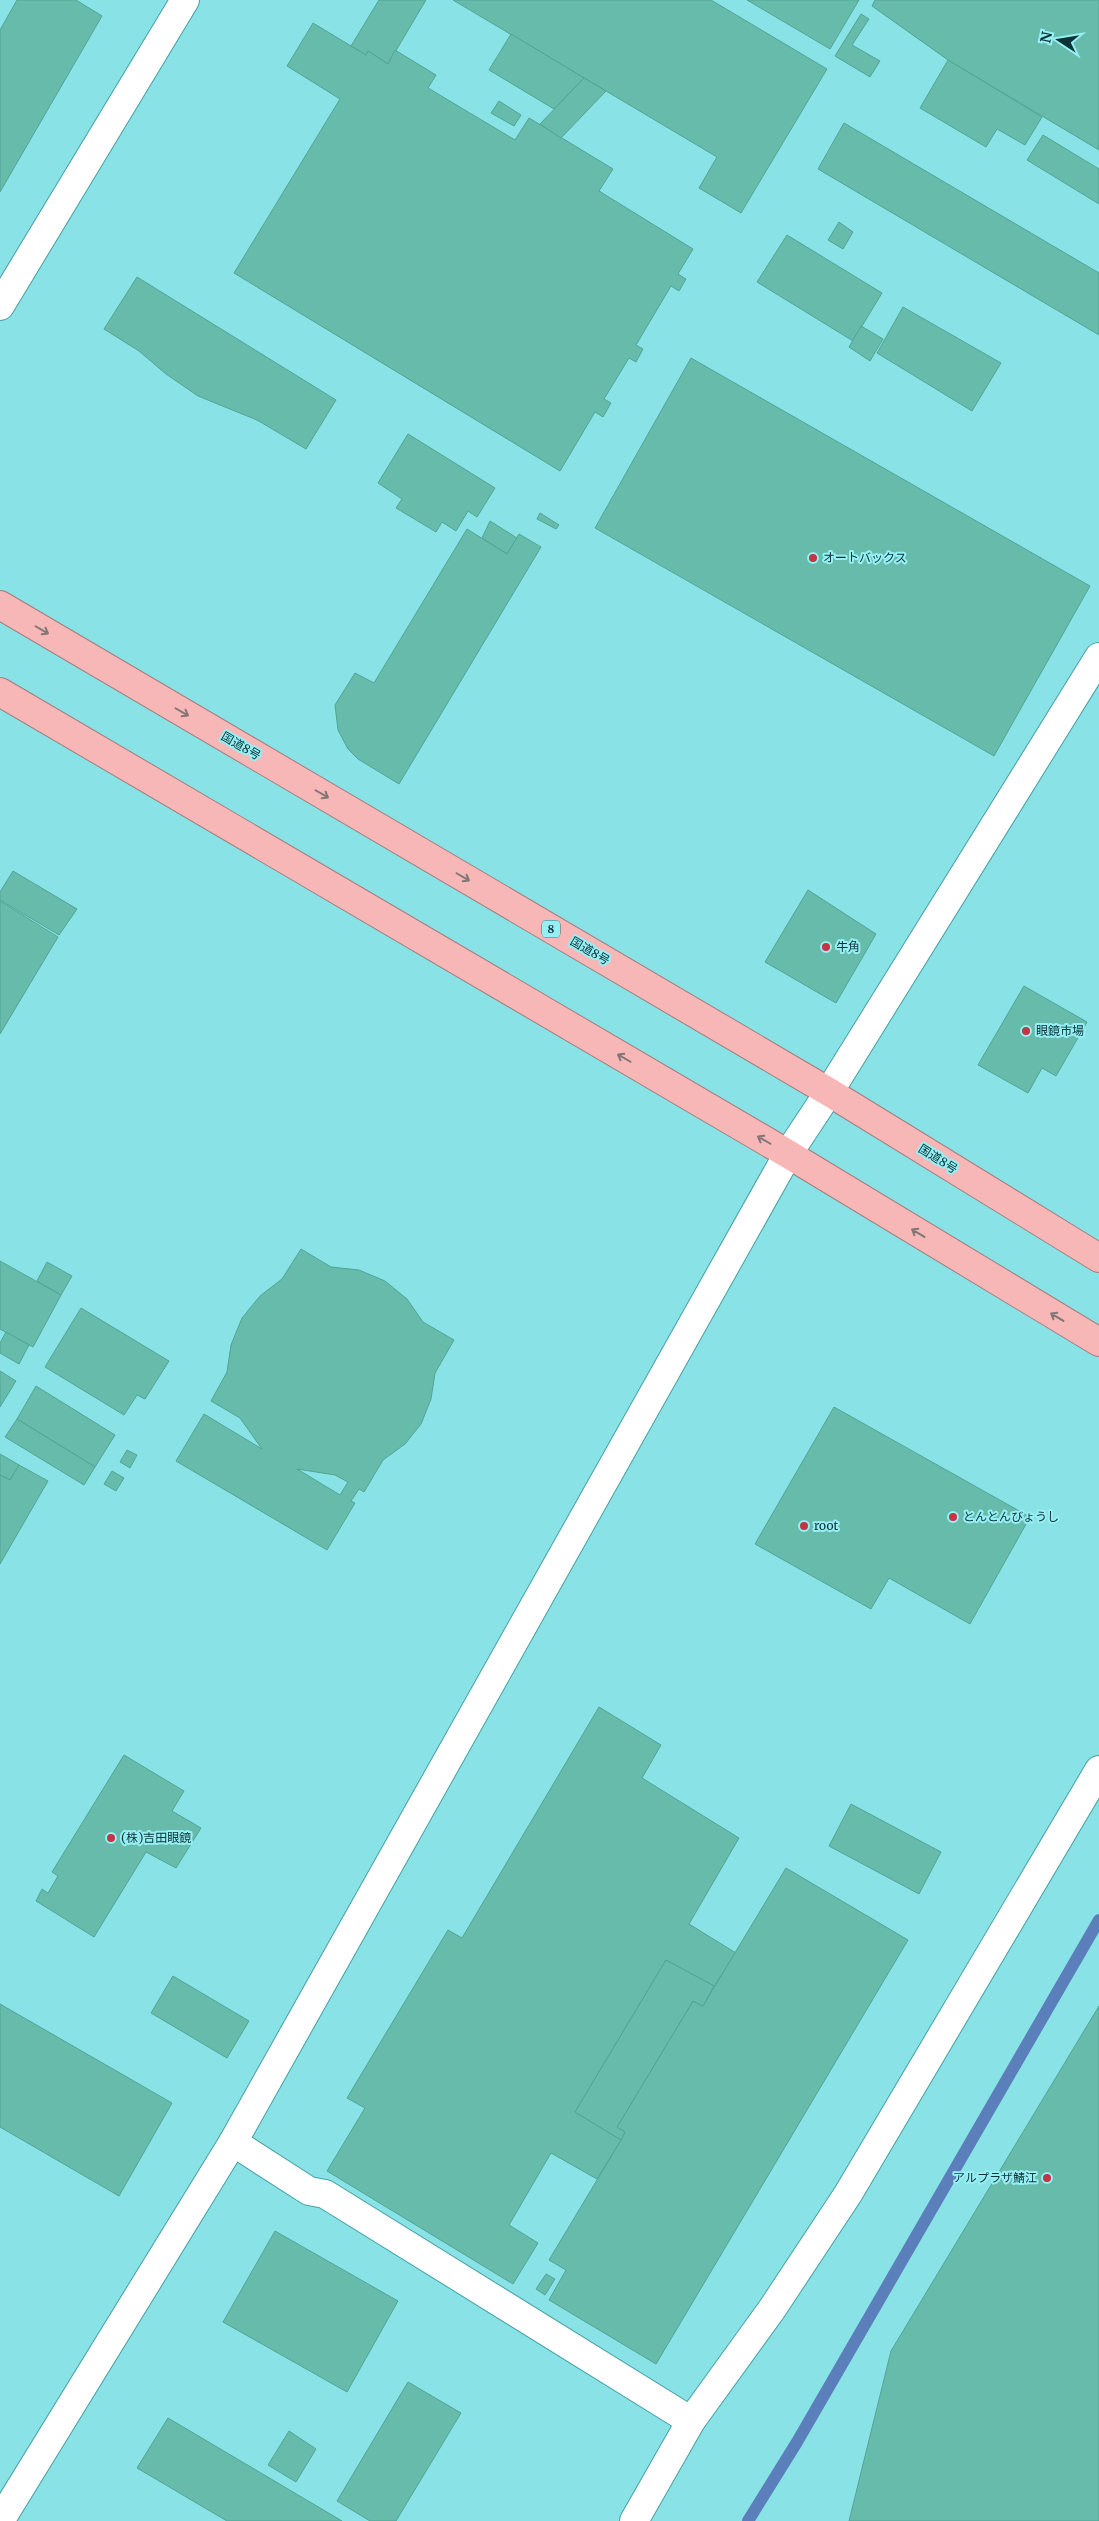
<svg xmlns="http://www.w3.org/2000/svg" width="1099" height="2521" font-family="Merriweather,'Noto Sans JP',serif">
  <rect width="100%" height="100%" fill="#89e2e6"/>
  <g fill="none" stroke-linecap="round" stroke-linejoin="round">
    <!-- stream -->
    <polyline stroke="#5b7fba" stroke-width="12" points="748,2521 797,2442 1099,1920"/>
  </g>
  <!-- building -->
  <g fill="#67bbab" stroke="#50a596" fill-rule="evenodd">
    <polygon points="17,0 76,0 102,16 0,192 0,30"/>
    <polygon points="379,0 426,0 388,64 368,51 366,55 351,46"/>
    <polygon points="453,0 711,0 827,69 741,213 699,188 717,157"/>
    <polygon points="747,0 859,0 830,49"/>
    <polygon points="875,0 1099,0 1099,150 948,60 872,6"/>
    <polygon points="861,14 869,19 852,45 880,61 870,77 835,56"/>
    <polygon points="313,23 366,55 368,51 388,64 395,50 436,75 428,88 515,140 529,118 613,169 599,191 693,249 678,274 686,279 679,291 671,286 636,345 643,349 636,362 629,358 604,399 611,403 603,417 595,412 560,471 234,273 340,99 287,66"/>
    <polygon points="511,34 584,78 554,109 489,70"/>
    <polygon points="948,60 1042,117 1025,145 997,129 986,147 920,108"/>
    <polygon points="584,78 606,91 561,138 540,124"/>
    <polygon points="499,101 521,115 514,126 491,113"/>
    <polygon points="844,123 1099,273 1099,335 818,169"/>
    <polygon points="1043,135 1099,169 1099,204 1027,160"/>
    <polygon points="839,222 853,232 843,249 828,240"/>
    <polygon points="787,235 882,293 853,341 757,282"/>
    <polygon points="137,277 336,400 306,449 257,420 198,396 166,374 139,351 104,329"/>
    <polygon points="903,307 1001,363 972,411 877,353"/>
    <polygon points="861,326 883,339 870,361 849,347"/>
    <polygon points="691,358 1090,586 994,756 595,528"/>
    <polygon points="408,434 495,488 477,517 468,511 456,531 442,522 436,532 396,508 402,499 378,483"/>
    <polygon points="540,513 559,525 556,529 537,519"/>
    <polygon points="490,521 517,538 507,554 482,538"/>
    <polygon points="467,529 507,554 519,534 541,547 399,784 358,759 348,749 338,730 335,705 355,673 374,683"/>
    <polygon points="13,871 77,909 59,935 0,900 0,892"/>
    <polygon points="808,890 876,934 836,1003 765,962"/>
    <polygon points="0,901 58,937 0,1034"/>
    <polygon points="1024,986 1087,1022 1056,1076 1042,1068 1028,1093 978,1065"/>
    <path d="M301,1249l30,18 28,3 26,11 22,18 16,23 31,18 -19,33 -4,26 -10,25 -16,20 -22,16 -19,32 -5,-3 -8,12 4,2 -28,47 -151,-89 28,-47 58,35 -22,-31 -29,-17 16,-29 4,-27 11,-27 18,-22 22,-17zM297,1469l38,6 13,7 -8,13z"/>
    <polygon points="0,1261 61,1295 33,1347 0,1329"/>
    <polygon points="47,1262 72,1276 61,1295 37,1281"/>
    <polygon points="81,1308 169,1361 145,1399 137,1395 124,1415 45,1367"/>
    <polygon points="6,1332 29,1345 19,1364 0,1353 0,1343"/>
    <polygon points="0,1371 16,1381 0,1407"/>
    <polygon points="36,1386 115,1435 95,1467 17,1419"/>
    <polygon points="834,1407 1030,1517 970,1624 889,1578 871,1609 755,1544"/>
    <polygon points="17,1419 95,1467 84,1485 5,1437"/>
    <polygon points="127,1450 137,1455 130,1468 120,1462"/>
    <polygon points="0,1454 19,1465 10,1480 0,1475"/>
    <polygon points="19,1465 48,1481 0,1564 0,1475 10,1480"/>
    <polygon points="112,1471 124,1478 116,1491 104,1484"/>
    <polygon points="599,1707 661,1745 642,1778 739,1838 689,1924 736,1953 714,1986 666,1960 575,2112 621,2140 597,2179 551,2153 509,2225 538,2243 513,2284 327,2171 365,2108 347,2098 448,1930 462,1938"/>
    <polygon points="124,1755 184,1791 172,1811 201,1828 176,1868 146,1852 94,1937 36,1901 42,1889 48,1893 58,1876 52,1872"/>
    <polygon points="851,1804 941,1852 919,1894 829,1846"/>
    <polygon points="786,1868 908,1940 656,2364 549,2300 566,2270 549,2260 621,2140 625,2132 617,2127 693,2001 703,2006"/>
    <polygon points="666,1960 714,1986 703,2006 693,2001 617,2127 625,2132 621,2140 575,2112"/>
    <polygon points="173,1976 249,2021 227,2058 151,2013"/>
    <polygon points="0,2004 172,2103 119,2196 0,2127"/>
    <polygon points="1099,2006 1099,2521 849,2521 891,2351"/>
    <polygon points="275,2231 398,2301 347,2392 223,2322"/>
    <polygon points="546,2274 555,2279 545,2295 536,2289"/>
    <polygon points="408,2382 461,2413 396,2521 370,2521 337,2501"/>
    <polygon points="168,2418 342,2521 227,2521 137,2468"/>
    <polygon points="289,2431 316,2449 296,2482 268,2465"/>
  </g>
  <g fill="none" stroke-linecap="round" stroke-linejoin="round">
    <!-- minor casing -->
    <g stroke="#45a0a5" stroke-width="30">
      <g id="minor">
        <polyline points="233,2142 309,2191 325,2194 691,2421"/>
        <polyline points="0,2521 233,2142 788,1154 829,1092 1099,657"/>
        <polyline points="634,2521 691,2421 772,2309 848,2194 1099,1770"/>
      </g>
    </g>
    <!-- tertiary casing -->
    <g stroke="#45a0a5" stroke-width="30">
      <polyline id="tertiary" points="0,306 185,0"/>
    </g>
    <!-- trunk casing -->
    <g stroke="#a37d7d" stroke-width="30">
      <g id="trunk">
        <polyline points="0,605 829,1092 1099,1258"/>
        <polyline points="0,692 788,1154 1099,1342"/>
      </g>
    </g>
    <!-- minor -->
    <use href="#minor" stroke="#fff" stroke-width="28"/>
    <!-- tertiary -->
    <use href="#tertiary" stroke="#fff" stroke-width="28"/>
    <!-- trunk -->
    <use href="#trunk" stroke="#f7b7b6" stroke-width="28"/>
  </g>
  <!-- one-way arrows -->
  <defs><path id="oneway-shaft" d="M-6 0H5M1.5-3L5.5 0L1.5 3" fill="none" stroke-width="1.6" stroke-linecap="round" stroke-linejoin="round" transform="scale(1.25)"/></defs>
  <g stroke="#817576">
    <use href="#oneway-shaft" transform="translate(42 630) rotate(30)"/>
    <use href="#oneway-shaft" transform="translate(182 712) rotate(30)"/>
    <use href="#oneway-shaft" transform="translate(322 794) rotate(30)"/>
    <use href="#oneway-shaft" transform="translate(463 877) rotate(30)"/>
    <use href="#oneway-shaft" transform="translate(624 1058) rotate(-150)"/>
    <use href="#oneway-shaft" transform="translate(764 1140) rotate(-150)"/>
    <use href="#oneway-shaft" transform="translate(918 1233) rotate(-149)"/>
    <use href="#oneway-shaft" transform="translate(1057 1317) rotate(-149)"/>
  </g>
  <!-- markers -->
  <g fill="#c43443" stroke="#96eff4" stroke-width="2">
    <circle cx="813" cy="558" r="5"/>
    <circle cx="826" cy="947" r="5"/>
    <circle cx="1026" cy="1031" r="5"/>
    <circle cx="953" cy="1517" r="5"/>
    <circle cx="804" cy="1526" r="5"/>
    <circle cx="111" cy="1838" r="5"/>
    <circle cx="1047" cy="2178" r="5"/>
  </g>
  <g text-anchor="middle" stroke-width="4" stroke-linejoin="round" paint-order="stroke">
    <!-- shield labels -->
    <rect fill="#96eff4" stroke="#356b6e" stroke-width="1" x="542" y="920.5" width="18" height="17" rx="4"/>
    <g font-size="11" font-weight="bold" fill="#0b3335">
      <text x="551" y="933">8</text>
    </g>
    <!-- poi labels -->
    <g font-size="12" fill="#0b3335" stroke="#96eff4" text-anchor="start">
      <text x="823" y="562">オートバックス</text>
      <text x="836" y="951">牛角</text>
      <text x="1036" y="1035">眼鏡市場</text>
      <text x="963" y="1521">とんとんびょうし</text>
      <text x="814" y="1530">root</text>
      <text x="121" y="1842">(株)吉田眼鏡</text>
      <text x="1037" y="2182" text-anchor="end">アルプラザ鯖江</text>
    </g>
    <!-- street labels -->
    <g font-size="12" fill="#0b3335" stroke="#96eff4">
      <text transform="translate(241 746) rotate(30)" y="4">国道8号</text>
      <text transform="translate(590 951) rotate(30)" y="4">国道8号</text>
      <text transform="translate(938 1159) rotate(32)" y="4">国道8号</text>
    </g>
  </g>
  <!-- north arrow -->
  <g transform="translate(1059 40) rotate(282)" stroke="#96eff4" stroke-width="4" paint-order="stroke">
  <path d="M0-4L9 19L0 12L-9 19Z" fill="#0b3335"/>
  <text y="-8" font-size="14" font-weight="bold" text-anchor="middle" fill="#0b3335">N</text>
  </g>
</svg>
